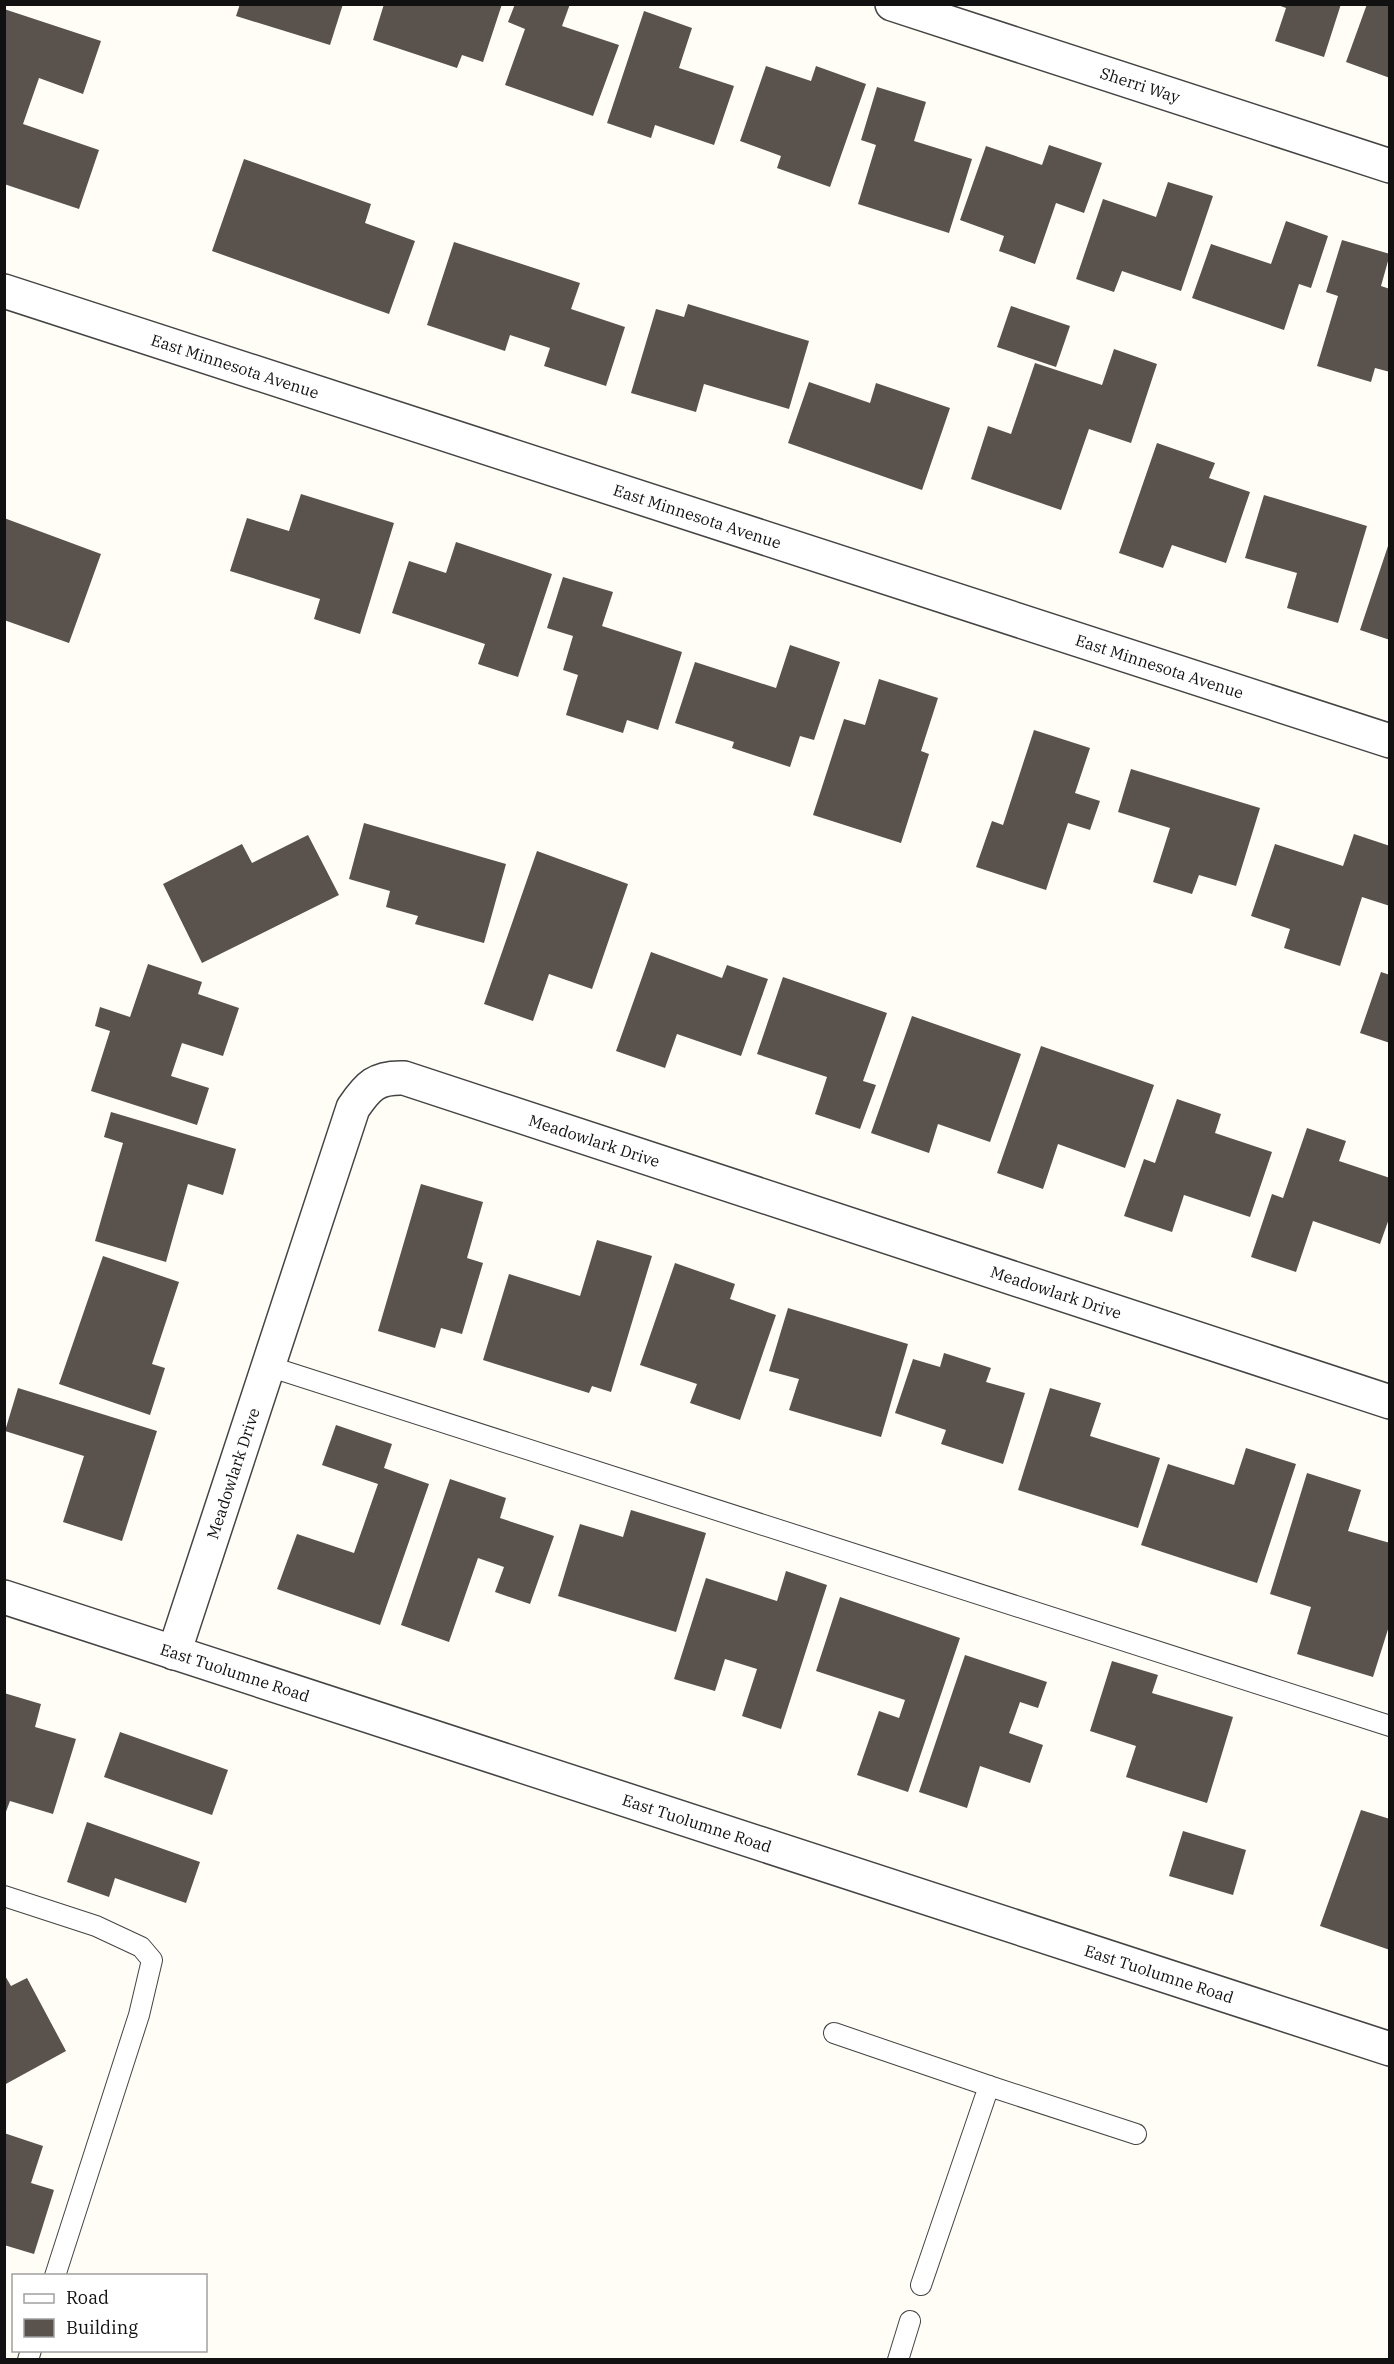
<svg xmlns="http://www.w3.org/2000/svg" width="1394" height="2364" font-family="'IBM Plex Serif',serif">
  <rect width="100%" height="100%" fill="#fffdf5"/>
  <!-- building -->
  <g fill="#5a524d">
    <polygon points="240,4 343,4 330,45 236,16"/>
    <polygon points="384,4 502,4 483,62 462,55 457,68 373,40"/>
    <polygon points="515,4 570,4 562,26 619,45 593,116 505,85 525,29 508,22"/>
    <polygon points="1341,4 1324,57 1275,41 1286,8 1275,4"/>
    <polygon points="1367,4 1390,4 1390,78 1346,62"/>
    <polygon points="4,9 101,41 83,94 39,78 23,124 99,150 79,209 4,184"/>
    <polygon points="644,11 692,28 679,68 734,86 714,145 655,125 651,138 607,123"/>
    <polygon points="766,66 811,81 816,66 866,84 830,187 777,168 781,156 740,141"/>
    <polygon points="877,87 926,102 914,141 972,159 949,233 858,204 876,145 861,140"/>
    <polygon points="1049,145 1102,163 1084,213 1056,203 1035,264 999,251 1004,236 960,220 986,146 1042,165"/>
    <polygon points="244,159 371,204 365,223 415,241 389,314 212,251"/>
    <polygon points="1168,182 1213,196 1181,291 1122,271 1114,292 1076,279 1103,199 1156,217"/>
    <polygon points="1286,221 1328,236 1311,288 1299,284 1284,330 1192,298 1211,244 1271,264"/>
    <polygon points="1342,240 1390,254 1381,286 1390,289 1390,372 1375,368 1371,382 1317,366 1338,296 1326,292"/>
    <polygon points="454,242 580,283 571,309 625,327 606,386 544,366 550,348 510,335 505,351 427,325"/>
    <polygon points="688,304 809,341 789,409 704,384 696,412 631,393 656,309 684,317"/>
    <polygon points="1011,306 1070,326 1056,367 997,347"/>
    <polygon points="1114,349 1157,364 1131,443 1089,429 1061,510 971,479 988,426 1011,434 1035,363 1102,385"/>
    <polygon points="809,382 870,403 876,383 950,408 922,490 788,443"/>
    <polygon points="1157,443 1215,463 1209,478 1250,492 1226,563 1172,545 1163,568 1119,553"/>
    <polygon points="301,494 394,523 360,634 314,619 320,599 230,571 247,518 289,531"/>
    <polygon points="1264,495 1367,526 1338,623 1287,608 1297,573 1245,558"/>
    <polygon points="4,518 101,554 69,643 4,620"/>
    <polygon points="456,542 552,574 518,677 478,664 485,644 392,613 409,561 446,573"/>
    <polygon points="1389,543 1390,543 1390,640 1360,630"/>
    <polygon points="563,577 613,592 602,626 682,652 658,730 627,720 623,733 566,715 578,675 563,670 573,636 547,628"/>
    <polygon points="790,645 840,662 814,740 800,736 790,767 732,748 734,742 675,723 695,662 776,688"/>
    <polygon points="879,679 938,698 921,751 929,754 901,843 813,815 844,719 865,725"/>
    <polygon points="1034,730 1090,748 1075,793 1100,801 1090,830 1068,823 1046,890 976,867 992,821 1003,825"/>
    <polygon points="1131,769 1260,808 1236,886 1199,875 1192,894 1153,882 1170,828 1118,812"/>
    <polygon points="364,823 506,864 484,943 415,924 418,916 386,907 390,891 349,879"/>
    <polygon points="1354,834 1390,846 1390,906 1362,897 1340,966 1284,948 1290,929 1251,916 1275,844 1343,866"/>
    <polygon points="308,835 339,895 202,963 163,884 242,844 252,863"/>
    <polygon points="537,851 628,884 592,989 549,974 533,1021 484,1004"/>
    <polygon points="651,952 722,978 727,965 768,979 741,1056 677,1034 665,1068 616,1051"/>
    <polygon points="148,964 202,982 198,994 239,1008 223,1056 182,1043 171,1076 209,1088 197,1125 91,1091 110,1031 95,1026 100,1007 130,1017"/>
    <polygon points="1381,972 1390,975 1390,1043 1360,1033"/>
    <polygon points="783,977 887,1013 863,1081 876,1085 860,1129 815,1114 827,1077 757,1054"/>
    <polygon points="912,1016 1021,1054 990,1142 938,1124 929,1153 871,1133"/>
    <polygon points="1041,1046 1154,1085 1125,1168 1058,1144 1043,1189 997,1173"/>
    <polygon points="1177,1099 1221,1114 1215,1133 1272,1152 1250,1217 1184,1195 1172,1232 1124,1216 1144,1159 1155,1163"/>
    <polygon points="111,1112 236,1149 223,1195 188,1184 166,1262 95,1241 123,1143 104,1137"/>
    <polygon points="1307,1128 1346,1141 1339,1161 1390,1178 1390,1216 1380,1244 1313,1221 1296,1272 1251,1257 1272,1194 1283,1198"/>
    <polygon points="421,1184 483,1202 467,1258 483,1263 462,1334 441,1328 435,1348 378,1331"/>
    <polygon points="597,1240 652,1256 611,1392 592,1386 589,1393 483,1360 509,1274 580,1296"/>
    <polygon points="103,1256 179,1282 152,1364 165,1368 150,1415 59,1384"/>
    <polygon points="675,1263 735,1284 730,1299 776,1315 740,1420 690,1403 697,1384 640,1365"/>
    <polygon points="788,1308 908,1344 881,1437 789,1410 799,1379 769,1371"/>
    <polygon points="944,1353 991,1368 986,1382 1025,1393 1003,1464 941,1444 946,1430 895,1413 913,1359 940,1367"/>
    <polygon points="18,1388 157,1431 122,1541 63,1522 84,1456 5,1431"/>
    <polygon points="1050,1388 1101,1403 1090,1436 1160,1458 1138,1528 1018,1490"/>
    <polygon points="336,1425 392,1444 384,1468 429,1484 380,1625 277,1589 297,1534 354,1553 378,1484 322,1465"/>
    <polygon points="1246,1448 1296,1464 1257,1583 1141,1545 1168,1464 1234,1485"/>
    <polygon points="1307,1473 1361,1490 1348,1531 1390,1543 1390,1623 1373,1677 1297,1654 1311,1607 1270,1594"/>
    <polygon points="450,1479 506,1498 500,1518 554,1536 530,1604 495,1592 504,1567 478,1558 449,1642 401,1625"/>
    <polygon points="631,1510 706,1533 676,1632 558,1596 580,1524 623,1537"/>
    <polygon points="786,1571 827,1585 781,1729 742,1716 757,1669 725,1659 715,1691 674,1679 706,1578 777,1601"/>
    <polygon points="840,1597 960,1638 908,1792 857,1775 879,1711 899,1718 905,1700 816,1671"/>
    <polygon points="965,1655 1047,1682 1038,1708 1020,1702 1009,1733 1043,1745 1030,1783 980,1766 967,1808 919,1792"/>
    <polygon points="1112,1661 1158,1675 1152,1693 1233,1717 1207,1803 1126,1777 1136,1746 1090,1731"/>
    <polygon points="4,1693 41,1704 35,1727 76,1739 53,1814 10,1801 4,1817"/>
    <polygon points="120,1732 228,1770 212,1815 104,1777"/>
    <polygon points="1361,1810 1390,1819 1390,1950 1320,1926"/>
    <polygon points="87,1822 200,1862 186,1903 115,1878 109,1897 67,1882"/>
    <polygon points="1183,1831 1246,1850 1233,1895 1169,1876"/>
    <polygon points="4,1974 11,1986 27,1978 66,2051 4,2085"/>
    <polygon points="4,2133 43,2146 31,2183 54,2190 34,2254 4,2245"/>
  </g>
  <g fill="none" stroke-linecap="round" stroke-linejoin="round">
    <!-- service casing -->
    <g stroke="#444" stroke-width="22">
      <g id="service">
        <polyline points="268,1366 1390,1726"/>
        <polyline points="4,1896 96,1926 141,1947 152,1960 139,2015 55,2276"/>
        <polyline points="834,2033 989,2086 921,2285"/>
        <polyline points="989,2086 1136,2134"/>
        <polyline points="28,2360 31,2350"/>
        <polyline points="898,2360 910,2321"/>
      </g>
    </g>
    <!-- minor casing -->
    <g stroke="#444" stroke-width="36">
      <g id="minor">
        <path id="s1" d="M892,4l498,162"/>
        <path id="s2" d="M4,291l1386,450"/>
        <path id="s3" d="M174,1653l179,-545c15,-22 23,-31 51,-30l986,324"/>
      </g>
    </g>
    <!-- tertiary casing -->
    <g stroke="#444" stroke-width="36">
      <g id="tertiary">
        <path id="s4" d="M4,1597l1386,452"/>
      </g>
    </g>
    <!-- service -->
    <use href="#service" stroke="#fff" stroke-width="20"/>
    <!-- minor -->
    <use href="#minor" stroke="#fff" stroke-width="33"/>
    <!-- tertiary -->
    <use href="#tertiary" stroke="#fff" stroke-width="33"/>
  </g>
  <g text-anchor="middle" stroke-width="6" stroke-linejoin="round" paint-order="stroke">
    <!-- street labels -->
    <g font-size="16" fill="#111" stroke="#fff">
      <text dy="6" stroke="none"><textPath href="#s1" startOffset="261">Sherri Way</textPath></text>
      <text dy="6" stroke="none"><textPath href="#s2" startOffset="243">East Minnesota Avenue</textPath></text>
      <text dy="6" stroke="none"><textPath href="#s2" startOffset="729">East Minnesota Avenue</textPath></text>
      <text dy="6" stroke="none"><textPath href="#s2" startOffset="1215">East Minnesota Avenue</textPath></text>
      <text dy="6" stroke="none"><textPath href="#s3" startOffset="837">Meadowlark Drive</textPath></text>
      <text dy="6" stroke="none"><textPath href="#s3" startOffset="1323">Meadowlark Drive</textPath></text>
      <text dy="6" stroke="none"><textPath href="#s3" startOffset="189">Meadowlark Drive</textPath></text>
      <text dy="6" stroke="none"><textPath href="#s4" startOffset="243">East Tuolumne Road</textPath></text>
      <text dy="6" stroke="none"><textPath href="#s4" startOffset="729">East Tuolumne Road</textPath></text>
      <text dy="6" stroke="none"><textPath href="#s4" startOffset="1215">East Tuolumne Road</textPath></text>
    </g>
  </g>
  <!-- border -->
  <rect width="1394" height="2364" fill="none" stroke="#111111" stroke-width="12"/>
  <!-- legend -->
  <rect x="12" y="2274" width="195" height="78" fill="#ffffff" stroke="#a0a0a0" stroke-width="1.5"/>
  <rect x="24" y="2294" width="30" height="9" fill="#ffffff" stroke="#a0a0a0" stroke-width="1.5"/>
  <text x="66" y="2304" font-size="18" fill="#111111">Road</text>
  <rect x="24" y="2319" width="30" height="18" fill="#5a524d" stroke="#a0a0a0" stroke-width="1.5"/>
  <text x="66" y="2334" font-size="18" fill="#111111">Building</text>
</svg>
